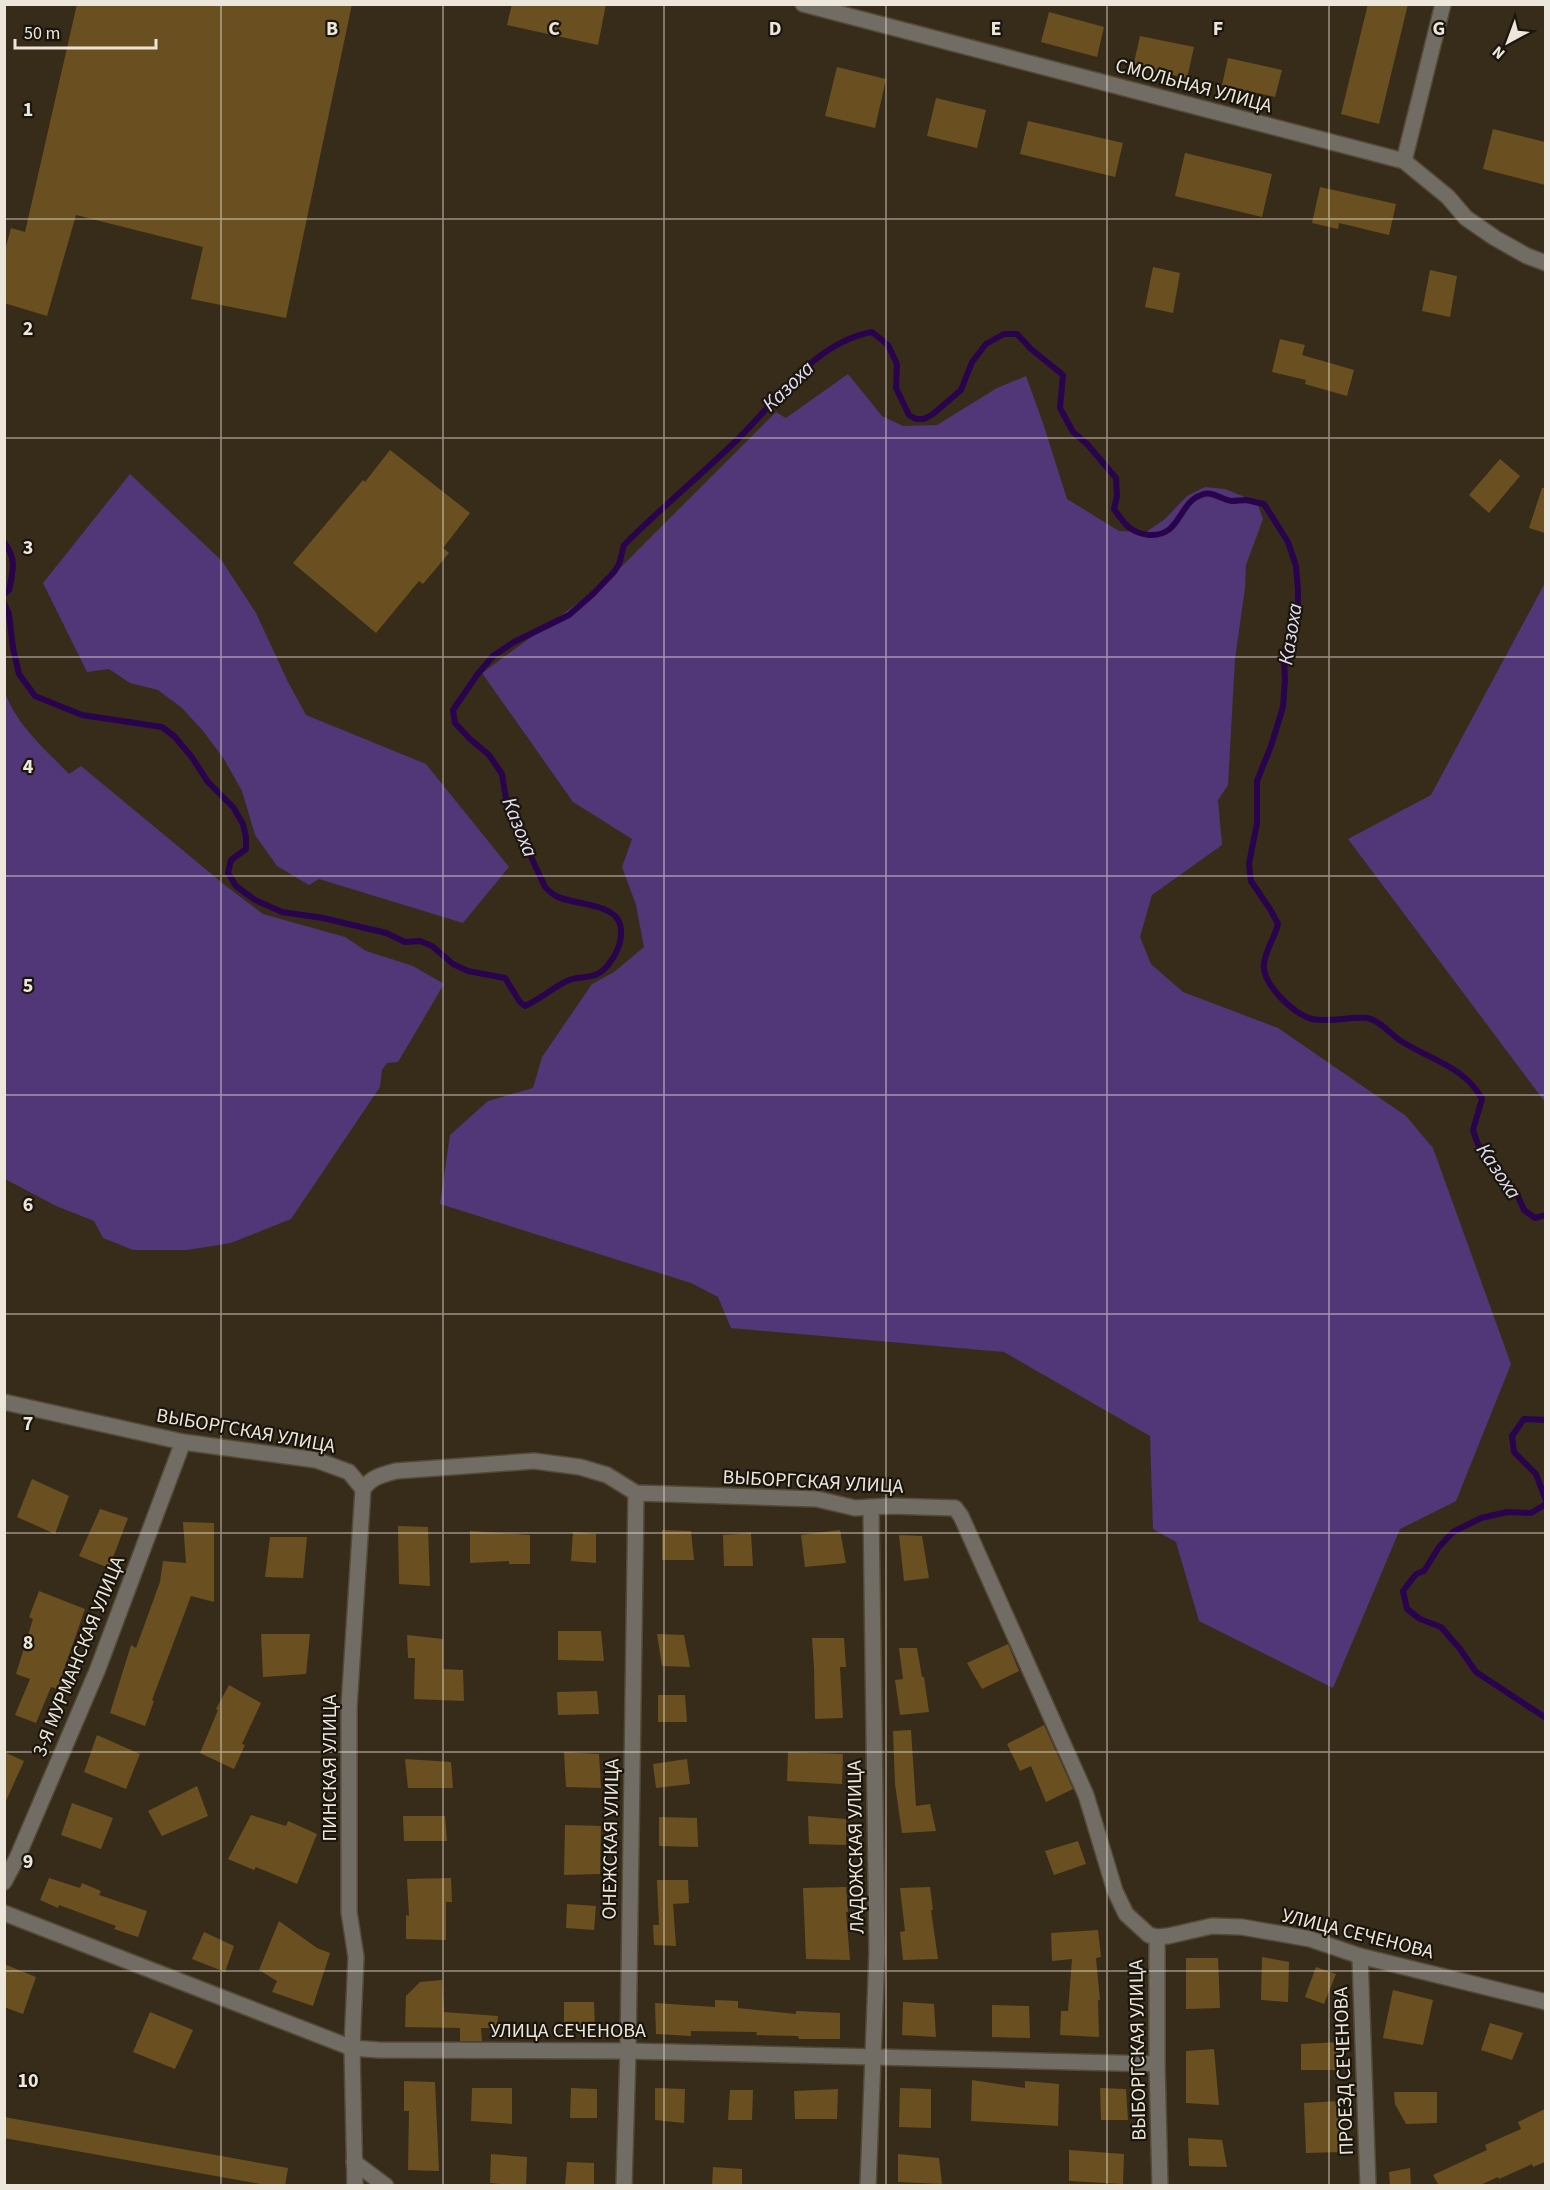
<svg xmlns="http://www.w3.org/2000/svg" width="1550" height="2190" font-family="'Source Sans 3',sans-serif">
  <rect width="100%" height="100%" fill="#372c19"/>
  <!-- green -->
  <g fill="#513678">
    <polygon points="848,374 882,416 903,426 937,425 997,388 1026,376 1043,423 1067,499 1119,531 1146,532 1165,519 1187,496 1205,487 1225,489 1257,502 1263,519 1246,565 1245,588 1235,659 1228,785 1218,800 1222,845 1152,895 1140,937 1151,964 1183,992 1278,1028 1406,1116 1433,1148 1511,1364 1456,1501 1400,1529 1333,1688 1199,1621 1176,1542 1153,1529 1150,1436 1004,1352 731,1328 718,1297 691,1283 440,1204 450,1135 488,1101 533,1088 542,1057 592,984 614,972 644,947 636,905 622,867 632,839 573,802 482,673 604,584 776,412 786,418"/>
    <polygon points="130,474 222,561 256,613 288,682 306,715 426,764 509,867 463,923 319,879 309,885 277,866 255,835 242,791 224,759 203,731 182,708 158,690 130,683 109,669 87,672 43,583"/>
    <polygon points="1545,583 1545,1102 1348,839 1431,795"/>
    <path d="M4,689c10,34 41,60 65,85l12,-8 145,120 37,28 82,23 21,14 47,15 31,18 -46,78 -11,1 -5,7 -2,17 -89,132 -60,24 -44,7h-54l-30,-12 -9,-17 -38,-15 -51,-27z"/>
  </g>
  <g fill="none" stroke-linecap="round" stroke-linejoin="round">
    <!-- stream -->
    <g stroke="#2a034e" stroke-width="6">
      <path d="M4,542c13,17 9,29 5,48l-5,4"/>
      <path d="M4,603l5,11 4,34 6,26 16,22 47,19 80,12 12,9 17,20 17,26 25,25 10,17 3,13v12l-15,11 -3,13 8,13 19,14 27,12 41,6 63,15 19,9 15,-1 12,5 21,18 15,7 37,7 15,24 5,4c16,-7 28,-19 44,-26 7,-3 18,-2 26,-5 18,-7 35,-42 21,-58 -13,-14 -45,-13 -60,-21 -4,-2 -8,-6 -11,-9l-38,-82 -5,-31 -13,-19 -19,-16 -15,-16 -2,-13 24,-35 16,-19 21,-14 55,-27 24,-21 21,-22 5,-8 5,-19c37,-37 77,-70 114,-106 41,-40 75,-96 134,-107l16,13 9,19 -1,24 13,27 7,4h8l9,-5 28,-24 11,-28 14,-18 18,-10h13l14,15 32,26 -3,33 13,24 14,12 29,34 1,18 -3,13c10,14 16,24 35,26 32,2 29,-32 52,-40 12,-5 20,5 31,6 5,0 9,-1 14,-1 6,1 12,3 18,4l24,38 8,24 2,24v25l-12,30 -2,15 1,20 -2,27 -12,39 -14,35v42l-8,41 2,17 19,28 8,15c-3,13 -12,25 -14,39 -3,20 29,51 48,56 18,4 38,-3 55,-1 13,2 24,17 34,23 30,19 64,26 81,58l-9,31 4,12 7,14 32,36 8,18 11,8 11,-3"/>
      <polyline points="1546,1420 1524,1419 1512,1436 1514,1452 1536,1474 1546,1501"/>
      <polyline points="1546,1504 1531,1513 1507,1512 1481,1518 1453,1532 1439,1547 1424,1571 1416,1574 1403,1591 1407,1609 1420,1619 1441,1627 1460,1649 1476,1672 1546,1718"/>
    </g>
  </g>
  <!-- building -->
  <g fill="#6a5020">
    <polygon points="77,4 352,4 286,318 191,299 203,247 76,215 47,316 4,303 4,254 11,228 25,232"/>
    <polygon points="512,4 606,4 598,45 507,25"/>
    <polygon points="1368,4 1408,4 1379,124 1341,114"/>
    <polygon points="1049,12 1104,27 1097,57 1041,42"/>
    <polygon points="1140,36 1194,47 1187,78 1133,67"/>
    <polygon points="1228,58 1282,70 1275,97 1222,85"/>
    <polygon points="837,67 886,79 875,128 825,116"/>
    <polygon points="936,98 986,110 977,148 927,136"/>
    <polygon points="1028,121 1123,143 1115,177 1020,154"/>
    <polygon points="1493,129 1545,142 1545,185 1483,169"/>
    <polygon points="1185,153 1272,174 1262,217 1175,196"/>
    <polygon points="1320,187 1396,204 1389,235 1339,223 1338,229 1312,223"/>
    <polygon points="1153,267 1180,273 1173,313 1145,307"/>
    <polygon points="1430,270 1457,276 1450,317 1422,311"/>
    <polygon points="1280,339 1305,345 1302,355 1354,370 1347,396 1305,384 1306,380 1272,372"/>
    <polygon points="390,450 470,513 443,548 449,553 423,584 419,581 376,633 293,563 363,480 365,482"/>
    <polygon points="1500,459 1520,476 1489,513 1469,495"/>
    <polygon points="1542,488 1545,488 1545,533 1529,528"/>
    <polygon points="32,1479 69,1496 55,1534 17,1517"/>
    <polygon points="100,1509 128,1518 109,1568 79,1556"/>
    <polygon points="183,1522 214,1523 214,1602 191,1596 152,1700 154,1701 145,1726 110,1713 131,1645 136,1648 160,1582 163,1561 186,1563"/>
    <polygon points="398,1526 428,1527 430,1586 399,1584"/>
    <polygon points="662,1530 691,1531 694,1560 662,1560"/>
    <polygon points="840,1530 846,1563 805,1567 801,1535"/>
    <polygon points="470,1531 530,1535 530,1564 509,1564 509,1561 470,1563"/>
    <polygon points="573,1532 596,1534 596,1563 571,1561"/>
    <polygon points="751,1533 753,1566 724,1566 723,1535"/>
    <polygon points="899,1535 922,1536 929,1578 904,1581"/>
    <polygon points="270,1537 307,1537 303,1578 265,1577"/>
    <polygon points="39,1591 85,1609 57,1689 51,1687 36,1723 15,1715 30,1679 16,1674 33,1619 29,1617"/>
    <polygon points="558,1631 601,1631 604,1661 558,1660"/>
    <polygon points="261,1634 310,1634 306,1674 263,1677"/>
    <polygon points="657,1634 684,1635 690,1667 662,1666"/>
    <polygon points="407,1635 443,1639 443,1669 463,1670 464,1701 414,1699 415,1658 408,1658"/>
    <polygon points="812,1638 844,1638 846,1667 840,1667 843,1718 815,1719 814,1667"/>
    <polygon points="1008,1644 1019,1671 982,1689 967,1663"/>
    <polygon points="899,1648 917,1648 922,1677 924,1677 929,1712 900,1715 895,1680 903,1679"/>
    <polygon points="229,1685 261,1703 242,1744 245,1745 234,1769 200,1753 218,1710 216,1709"/>
    <polygon points="597,1691 599,1714 558,1715 557,1692"/>
    <polygon points="658,1695 685,1695 687,1722 658,1722"/>
    <polygon points="1044,1725 1073,1789 1046,1802 1031,1766 1020,1771 1007,1744"/>
    <polygon points="911,1730 916,1806 930,1804 936,1831 902,1833 895,1784 893,1731"/>
    <polygon points="97,1735 140,1754 126,1789 84,1772"/>
    <polygon points="4,1752 24,1761 4,1805"/>
    <polygon points="564,1752 599,1754 601,1788 566,1787"/>
    <polygon points="788,1752 843,1754 842,1784 787,1781"/>
    <polygon points="405,1759 451,1762 453,1788 408,1788"/>
    <polygon points="687,1759 690,1784 656,1788 653,1764"/>
    <polygon points="197,1786 208,1816 162,1836 148,1811"/>
    <polygon points="72,1803 113,1818 101,1849 61,1835"/>
    <polygon points="251,1815 286,1826 288,1821 317,1834 297,1884 256,1867 254,1870 228,1859"/>
    <polygon points="403,1816 445,1816 447,1841 404,1841"/>
    <polygon points="808,1816 846,1819 846,1845 809,1844"/>
    <polygon points="659,1817 697,1818 698,1847 659,1846"/>
    <polygon points="565,1825 601,1826 600,1874 564,1875"/>
    <polygon points="1078,1841 1086,1864 1054,1875 1045,1851"/>
    <polygon points="49,1878 80,1888 82,1883 101,1891 99,1895 147,1911 138,1937 114,1929 116,1926 59,1905 58,1908 40,1900"/>
    <polygon points="451,1878 452,1902 446,1902 446,1940 406,1939 406,1915 409,1916 407,1879"/>
    <polygon points="657,1880 688,1880 689,1903 673,1904 676,1946 654,1945 653,1925 659,1925"/>
    <polygon points="846,1887 848,1912 846,1912 850,1960 806,1959 803,1888"/>
    <polygon points="930,1887 933,1910 931,1910 938,1959 903,1960 900,1932 905,1931 900,1888"/>
    <polygon points="567,1904 596,1906 594,1930 566,1928"/>
    <polygon points="279,1921 317,1948 330,1953 313,2006 272,1992 277,1981 259,1970"/>
    <polygon points="1098,1930 1101,1957 1096,1958 1100,2000 1098,2000 1099,2037 1060,2035 1061,2011 1068,2011 1072,1959 1052,1961 1051,1933"/>
    <polygon points="204,1932 234,1946 225,1972 192,1959"/>
    <polygon points="1262,1957 1289,1962 1288,2002 1261,2000"/>
    <polygon points="1186,1958 1218,1958 1220,2008 1186,2009"/>
    <polygon points="4,1964 36,1977 23,2014 4,2007"/>
    <polygon points="1316,1967 1336,1974 1324,2004 1305,1997"/>
    <polygon points="442,1980 444,2012 498,2016 497,2028 481,2028 482,2041 460,2041 460,2028 405,2027 406,1996 420,1982"/>
    <polygon points="1393,1990 1433,2000 1423,2045 1383,2038"/>
    <polygon points="715,2000 738,2001 738,2008 796,2014 796,2011 840,2013 840,2039 799,2039 798,2036 756,2035 757,2032 691,2031 691,2036 656,2034 655,2003 715,2007"/>
    <polygon points="564,2002 594,2002 595,2030 564,2029"/>
    <polygon points="903,2002 934,2004 936,2037 902,2035"/>
    <polygon points="992,2005 1029,2006 1030,2038 992,2037"/>
    <polygon points="150,2012 193,2030 175,2069 133,2052"/>
    <polygon points="1490,2023 1523,2033 1512,2060 1481,2050"/>
    <polygon points="1340,2042 1340,2070 1301,2070 1301,2044"/>
    <polygon points="1214,2049 1219,2105 1186,2103 1186,2051"/>
    <polygon points="972,2080 1025,2088 1025,2081 1059,2084 1058,2126 971,2121"/>
    <polygon points="404,2081 435,2082 439,2171 408,2170 409,2111 404,2111"/>
    <polygon points="472,2088 512,2088 512,2124 471,2121"/>
    <polygon points="571,2088 597,2089 597,2118 570,2118"/>
    <polygon points="655,2088 685,2089 684,2123 655,2120"/>
    <polygon points="900,2088 931,2089 931,2128 899,2127"/>
    <polygon points="1100,2088 1126,2089 1128,2120 1101,2120"/>
    <polygon points="838,2089 837,2119 795,2119 794,2091"/>
    <polygon points="730,2090 753,2090 752,2120 728,2120"/>
    <polygon points="1394,2092 1437,2092 1437,2123 1406,2124 1395,2104"/>
    <polygon points="1339,2101 1342,2152 1306,2153 1304,2103"/>
    <polygon points="1545,2109 1545,2162 1533,2167 1532,2164 1499,2179 1498,2177 1478,2186 1439,2186 1433,2175 1487,2150 1485,2145 1521,2129 1518,2122"/>
    <polygon points="4,2117 288,2168 285,2186 272,2186 4,2138"/>
    <polygon points="1188,2138 1222,2140 1227,2167 1189,2166"/>
    <polygon points="1069,2150 1124,2154 1123,2184 1069,2181"/>
    <polygon points="491,2154 527,2157 526,2186 490,2183"/>
    <polygon points="898,2154 939,2158 942,2184 898,2182"/>
    <polygon points="567,2162 594,2163 594,2186 565,2186"/>
    <polygon points="713,2167 742,2169 742,2186 712,2186"/>
    <polygon points="1410,2168 1411,2186 1390,2186 1389,2172"/>
  </g>
  <g fill="none" stroke-linecap="round" stroke-linejoin="round">
    <!-- street casing -->
    <g stroke="#544a38" stroke-width="18">
      <g id="street">
        <polyline points="803,4 1404,161 1448,197 1466,218 1495,238 1527,256 1546,263"/>
        <polyline points="1404,161 1443,4"/>
        <polyline points="4,1402 183,1442 316,1460 349,1472 363,1489"/>
        <path d="M363,1489c9,-12 18,-14 33,-18l138,-10 46,6 27,8 29,18 181,6 38,9 35,-2 65,2 6,8 125,279 29,96 11,23 23,21 8,2 11,-1 44,-10 30,1 68,12 50,17 186,46"/>
        <polyline points="4,1882 17,1858 97,1671 183,1442"/>
        <polyline points="4,1913 352,2048 379,2050 628,2051 1157,2064"/>
        <polyline points="1157,1937 1157,2064 1160,2186"/>
        <polyline points="1360,1956 1368,2186"/>
        <polyline points="354,2162 386,2186"/>
        <polyline points="355,2186 352,2048 356,1957 349,1912 349,1707 363,1489"/>
        <polyline points="624,2186 628,2051 636,1493"/>
        <polyline points="868,2186 877,1952 871,1507"/>
      </g>
    </g>
    <!-- street -->
    <use href="#street" stroke="#726d64" stroke-width="15"/>
  </g>
  <!-- grid -->
  <path fill="none" stroke="#ede6db" stroke-width="1.5" stroke-opacity="0.55" d="M221,4v2182M443,4v2182M664,4v2182M886,4v2182M1107,4v2182M1329,4v2182M4,219h1542M4,438h1542M4,657h1542M4,876h1542M4,1095h1542M4,1314h1542M4,1533h1542M4,1752h1542M4,1971h1542"/>
  <g text-anchor="middle" stroke-width="4.5" stroke-linejoin="round" paint-order="stroke">
    <!-- street labels -->
    <g font-size="20" fill="#ede6db" stroke="#1a150d">
      <text transform="translate(1194 85) rotate(15)" y="7">СМОЛЬНАЯ УЛИЦА</text>
      <text transform="translate(246 1430) rotate(10)" y="7">ВЫБОРГСКАЯ УЛИЦА</text>
      <text transform="translate(813 1481) rotate(3)" y="7">ВЫБОРГСКАЯ УЛИЦА</text>
      <text transform="translate(78 1656) rotate(-68)" y="7">3-Я МУРМАНСКАЯ УЛИЦА</text>
      <text transform="translate(329 1768) rotate(-90)" y="7">ПИНСКАЯ УЛИЦА</text>
      <text transform="translate(610 1839) rotate(-89)" y="7">ОНЕЖСКАЯ УЛИЦА</text>
      <text transform="translate(855 1847) rotate(-91)" y="7">ЛАДОЖСКАЯ УЛИЦА</text>
      <text transform="translate(1358 1933) rotate(14)" y="7">УЛИЦА СЕЧЕНОВА</text>
      <text x="568" y="2037">УЛИЦА СЕЧЕНОВА</text>
      <text transform="translate(1137 2050) rotate(-91)" y="7">ВЫБОРГСКАЯ УЛИЦА</text>
      <text transform="translate(1343 2071) rotate(-92)" y="7">ПРОЕЗД СЕЧЕНОВА</text>
    </g>
    <!-- water labels -->
    <g font-size="21" font-style="italic" fill="#e3dcf2" stroke="#1a150d">
      <text transform="translate(788 386) rotate(-44)" y="7">Казоха</text>
      <text transform="translate(1290 634) rotate(-81)" y="7">Казоха</text>
      <text transform="translate(520 827) rotate(68)" y="7">Казоха</text>
      <text transform="translate(1499 1171) rotate(56)" y="7">Казоха</text>
    </g>
  </g>
  <g font-size="20" text-anchor="middle" font-weight="bold" fill="#ede6db" stroke="#1a150d" stroke-width="4.5" stroke-linejoin="round" paint-order="stroke">
    <text x="332" y="35">B</text>
    <text x="554" y="35">C</text>
    <text x="775" y="35">D</text>
    <text x="996" y="35">E</text>
    <text x="1218" y="35">F</text>
    <text x="1439" y="35">G</text>
    <text x="28" y="116">1</text>
    <text x="28" y="335">2</text>
    <text x="28" y="554">3</text>
    <text x="28" y="773">4</text>
    <text x="28" y="992">5</text>
    <text x="28" y="1211">6</text>
    <text x="28" y="1430">7</text>
    <text x="28" y="1649">8</text>
    <text x="28" y="1868">9</text>
    <text x="28" y="2087">10</text>
  </g>
  <!-- border -->
  <rect width="1550" height="2190" fill="none" stroke="#ede6db" stroke-width="12"/>
  <!-- north arrow -->
  <g transform="translate(1508 42) rotate(221)" stroke="#1a150d" stroke-width="4.5" paint-order="stroke">
  <path d="M0-4.5L10 22L0 15L-10 22Z" fill="#ede6db"/>
  <text y="-9" font-size="16" font-weight="bold" text-anchor="middle" fill="#ede6db">N</text>
  </g>
  <!-- scale -->
  <path d="M15 39v9h141v-9" fill="none" stroke="#ede6db" stroke-width="3"/>
  <text x="24" y="39" font-size="18" fill="#ede6db" stroke="#1a150d" stroke-width="4.5" paint-order="stroke">50 m</text>
</svg>
